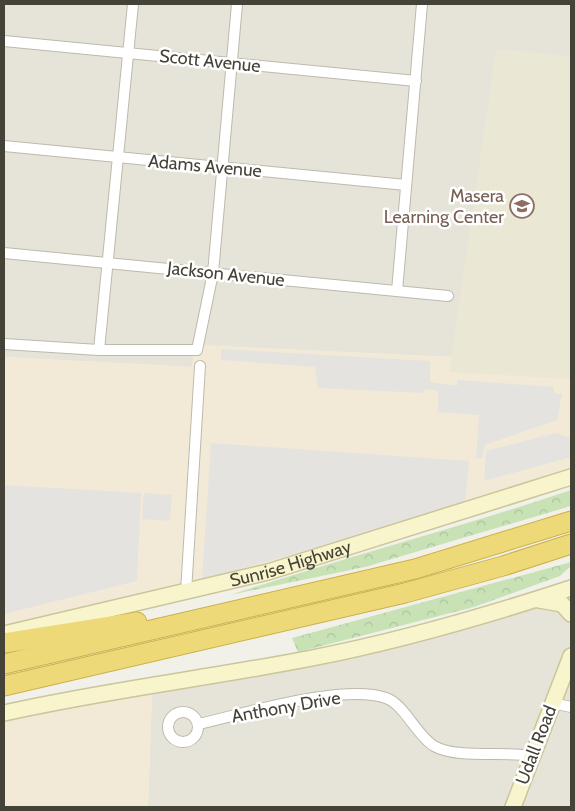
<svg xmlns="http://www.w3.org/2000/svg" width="575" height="811" font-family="Cabin,sans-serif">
  <defs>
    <pattern id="forest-crowns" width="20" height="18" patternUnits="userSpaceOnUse" patternTransform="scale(1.25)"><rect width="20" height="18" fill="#c8e2b6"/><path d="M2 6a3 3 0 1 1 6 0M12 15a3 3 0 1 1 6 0" fill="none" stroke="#adc39d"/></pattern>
  </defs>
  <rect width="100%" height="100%" fill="#f2f1e9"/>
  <!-- residential -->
  <g fill="#e6e3d8">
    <polygon points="4,4 571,4 571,379 449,372 451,357 195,345 192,367 4,357"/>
    <polygon points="571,580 571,807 148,807 152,691 488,612"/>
  </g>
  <!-- commercial -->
  <g fill="#f2ead7">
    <polygon points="195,345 451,357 450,372 571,379 571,478 205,587 4,631 4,357 192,367"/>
    <polygon points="152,691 148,807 4,807 4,722"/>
  </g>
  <!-- education -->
  <polygon fill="#eae7d4" points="496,49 571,56 571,379 449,372"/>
  <!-- forest -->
  <g fill="url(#forest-crowns)">
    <path d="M571,490v16l-206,61 -135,28c113,-37 228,-67 341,-105z"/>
    <polygon points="571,562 571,566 560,576 474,607 298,652 292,638"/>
  </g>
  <!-- parking -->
  <g fill="#e4e3e0">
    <polygon points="221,349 430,361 430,382 457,386 457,380 554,387 554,393 562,394 557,420 485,445 482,458 476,458 479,415 438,412 438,391 425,389 424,393 318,388 315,367 221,360"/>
    <polygon points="556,433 571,438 571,457 484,481 486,451"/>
    <polygon points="211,443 469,461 465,505 202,580"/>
    <polygon points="4,485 141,493 137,581 4,614"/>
    <polygon points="144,493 172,495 170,521 142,519"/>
  </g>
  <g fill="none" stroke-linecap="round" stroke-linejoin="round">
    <!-- minor casing -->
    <g stroke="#bdbaac" stroke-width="12">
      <g id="minor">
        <polyline points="4,41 416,81"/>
        <polyline points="4,146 406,185"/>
        <polyline points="4,253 448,296"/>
        <polyline points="397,291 422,4"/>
        <polyline points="4,344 99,350 197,350 213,273 237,4"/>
        <polyline points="99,350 133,4"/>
        <polyline points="186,592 200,366"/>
        <polyline points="552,703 571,707"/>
        <circle cx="183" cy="727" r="15"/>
        <path d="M199,724c44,-10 145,-41 187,-26 18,6 31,38 48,48 22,13 71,5 98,10"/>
      </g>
    </g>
    <!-- secondary casing -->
    <g stroke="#cac59b" stroke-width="18">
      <g id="secondary">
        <polyline points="539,600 562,604 571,614"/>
        <path id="s1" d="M4,634l264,-62 303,-95"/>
        <path d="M4,713c102,-23 206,-35 308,-55 88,-17 174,-42 259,-70"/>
        <polyline points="513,807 571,656"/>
      </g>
    </g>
    <!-- motorway casing -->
    <g stroke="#ccb04a" stroke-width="21">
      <g id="motorway">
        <polyline points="4,643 137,622"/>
        <polyline points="4,664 415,569 571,521"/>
        <polyline points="4,686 405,593 503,566 571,544"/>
      </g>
    </g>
    <!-- minor -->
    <use href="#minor" stroke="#fff" stroke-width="10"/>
    <!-- secondary -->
    <use href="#secondary" stroke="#f8f5cd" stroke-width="15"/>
    <!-- motorway -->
    <use href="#motorway" stroke="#eed979" stroke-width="19"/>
  </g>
  <!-- icons -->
  <defs>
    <g id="school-ring" transform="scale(1.25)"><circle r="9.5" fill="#fff" stroke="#8d6e63" stroke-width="1.5"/><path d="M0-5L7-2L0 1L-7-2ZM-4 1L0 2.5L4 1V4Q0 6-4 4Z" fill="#8d6e63"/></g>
  </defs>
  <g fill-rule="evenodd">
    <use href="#school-ring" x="522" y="206"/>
  </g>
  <g text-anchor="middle" stroke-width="5" stroke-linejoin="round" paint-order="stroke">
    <!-- street labels -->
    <g font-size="18" fill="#454238" stroke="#fff">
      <text transform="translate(210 61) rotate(6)" y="6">Scott Avenue</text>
      <text transform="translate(205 166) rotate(5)" y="6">Adams Avenue</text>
      <text transform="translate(226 274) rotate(6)" y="6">Jackson Avenue</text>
      <text dy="6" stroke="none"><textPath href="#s1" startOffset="295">Sunrise Highway</textPath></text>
      <text transform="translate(286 707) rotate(-10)" y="6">Anthony Drive</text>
      <text transform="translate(536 745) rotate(-69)" y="6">Udall Road</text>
    </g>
    <!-- education labels -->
    <g font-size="18" fill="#785e54" stroke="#fff" text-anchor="end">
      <text x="504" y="202">Masera<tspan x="504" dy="21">Learning Center</tspan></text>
    </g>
  </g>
  <!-- border -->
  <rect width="575" height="811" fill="none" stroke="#454238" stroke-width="10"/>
</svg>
